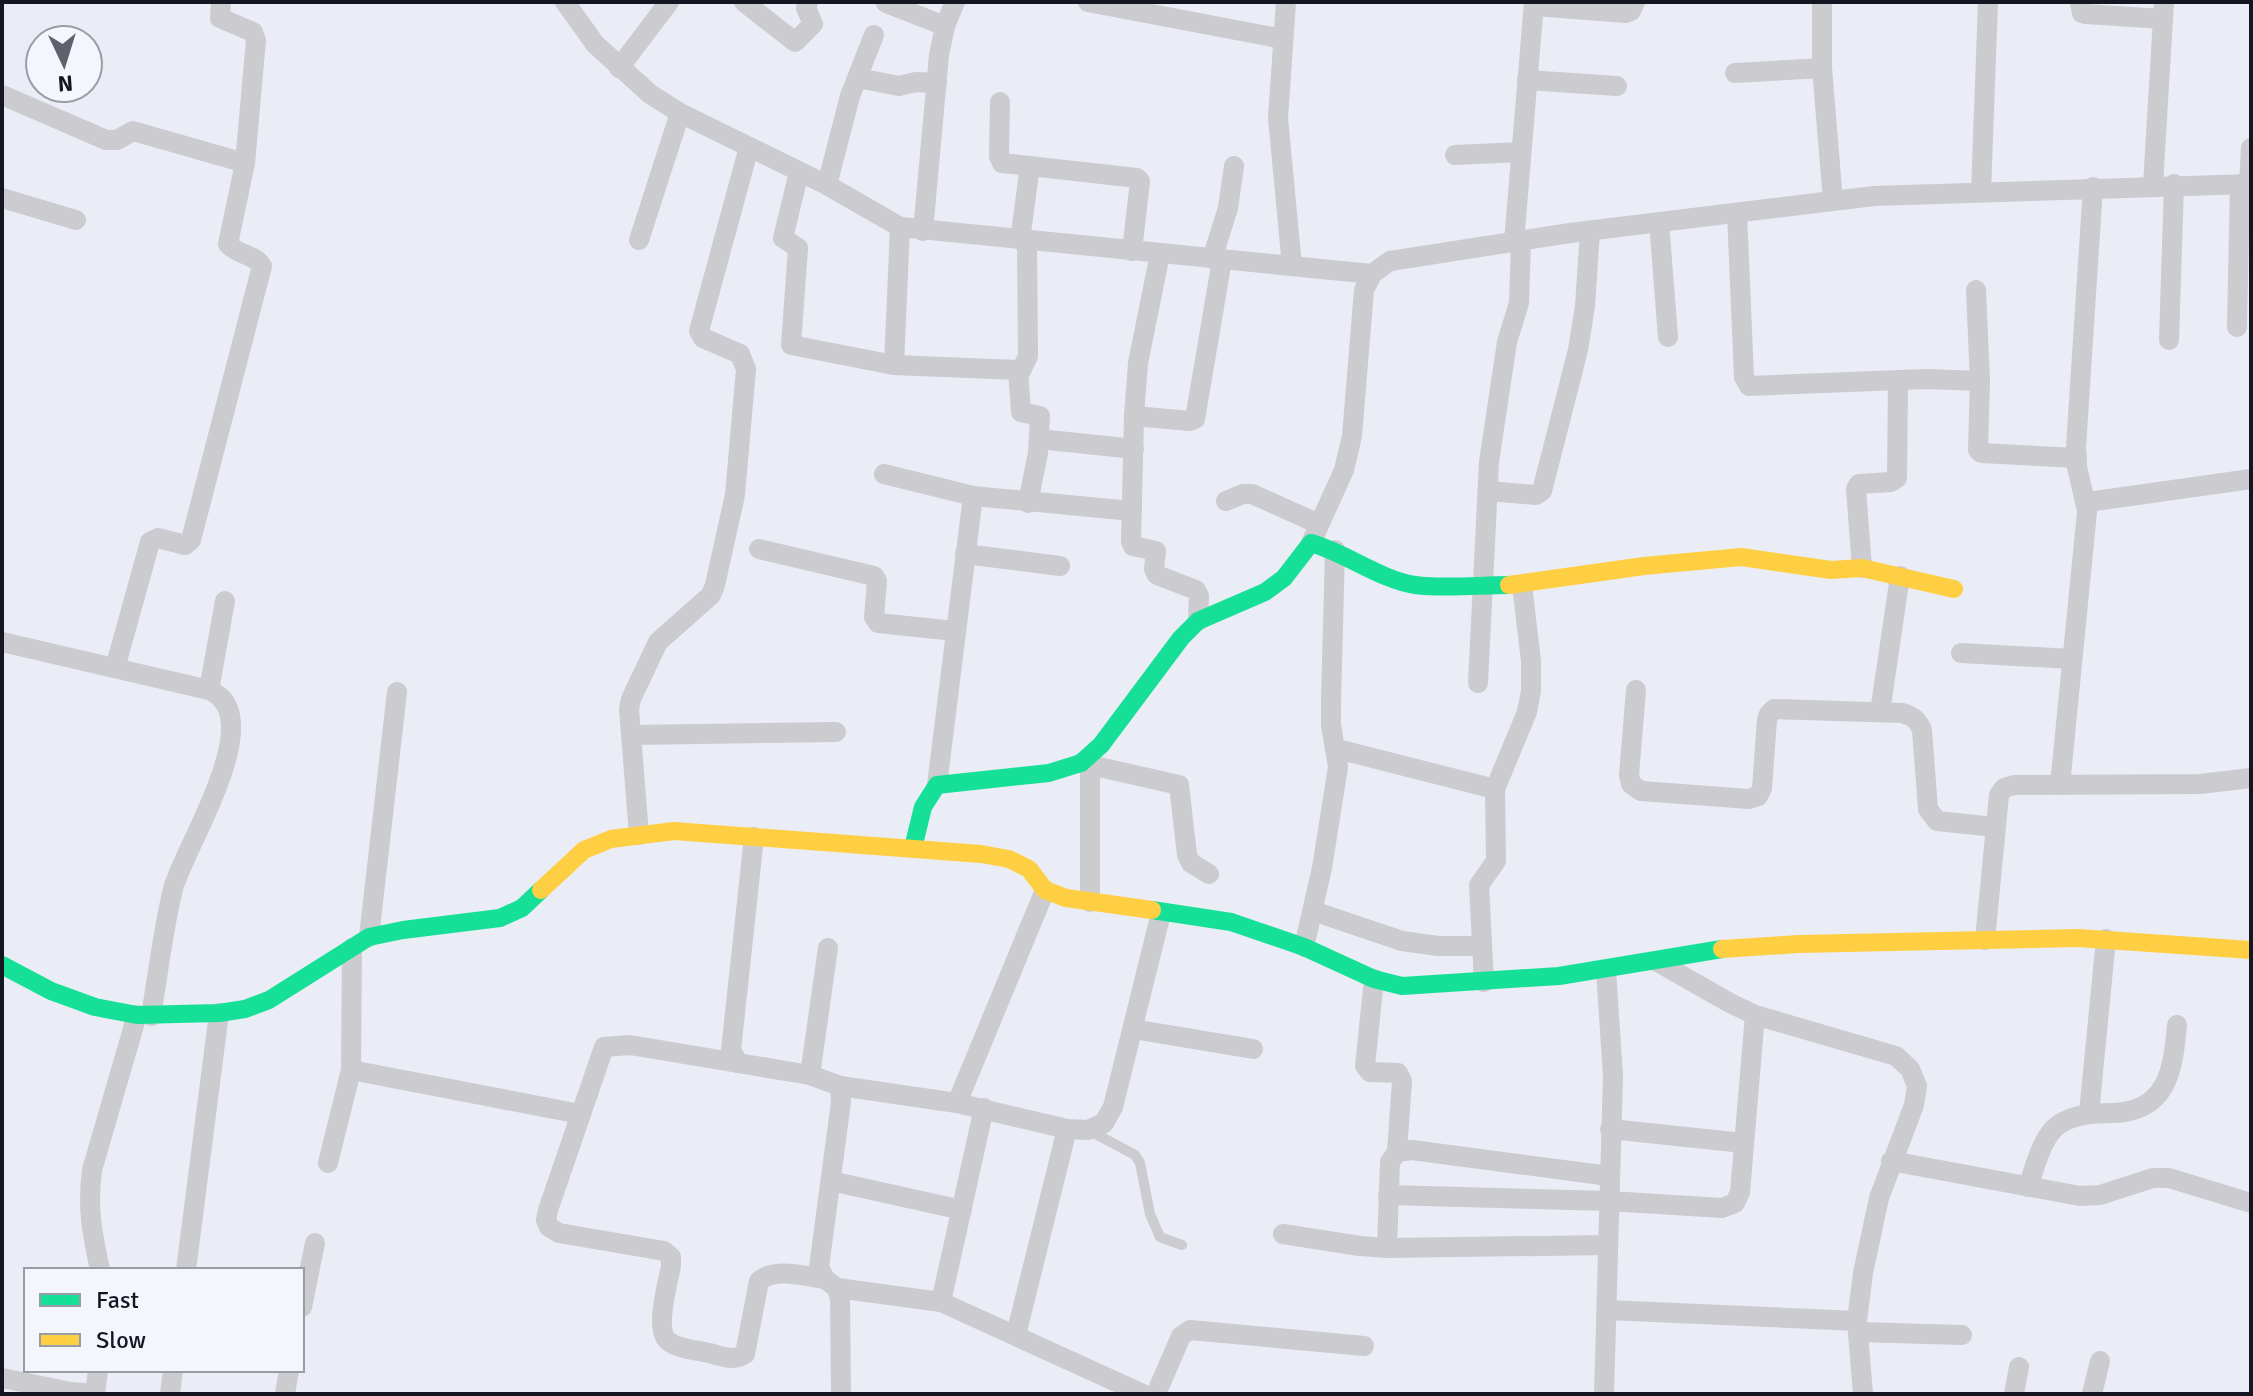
<svg xmlns="http://www.w3.org/2000/svg" width="2253" height="1396" font-family="Signika,sans-serif">
  <rect width="100%" height="100%" fill="#eaecf6"/>
  <g fill="none" stroke-linecap="round" stroke-linejoin="round">
    <!-- lane -->
    <polyline stroke="#cbcbd0" stroke-width="10" points="1090,1131 1135,1155 1140,1163 1150,1214 1160,1237 1182,1245"/>
    <!-- street -->
    <g stroke="#cbcbd0" stroke-width="20">
      <polyline points="565,2 595,44 650,94 680,113 827,185 900,227 1372,274"/>
      <polyline points="744,2 795,42 813,24 806,8 808,2"/>
      <polyline points="1088,2 1283,39"/>
      <polyline points="1286,2 1278,118 1292,266"/>
      <polyline points="1822,2 1822,68 1833,201"/>
      <polyline points="2080,2 2082,13 2086,14 2163,19"/>
      <polyline points="886,3 945,26"/>
      <polyline points="1534,6 1626,13 1631,11 1635,2"/>
      <polyline points="619,68 669,2"/>
      <polyline points="1735,73 1822,68"/>
      <polyline points="858,78 899,86 916,82 937,83"/>
      <polyline points="1527,80 1617,86"/>
      <polyline points="2,95 106,140 117,140 133,131 245,163"/>
      <polyline points="1000,102 999,156 1002,163 1137,178 1140,181 1132,251"/>
      <polyline points="1455,155 1521,152"/>
      <polyline points="799,172 783,238 798,248 791,345 894,365 1018,370 1021,412 1040,416 1038,453 1028,503"/>
      <polyline points="2249,184 2251,148"/>
      <polyline points="827,185 850,96 874,35"/>
      <polyline points="2153,185 2164,2"/>
      <polyline points="1981,192 1988,2"/>
      <polyline points="2,198 76,220"/>
      <polyline points="1737,213 1744,377 1749,386 1926,379 1980,381"/>
      <polyline points="1659,222 1668,337"/>
      <polyline points="923,231 939,55 945,26 955,2"/>
      <polyline points="639,240 680,113"/>
      <polyline points="1020,240 1030,166"/>
      <polyline points="1514,242 1534,2"/>
      <polyline points="1160,254 1138,363 1134,416 1131,541 1133,546 1156,551 1154,569 1157,575 1196,590 1199,596 1198,621"/>
      <polyline points="1212,259 1228,208 1234,166"/>
      <polyline points="1976,290 1980,381 1978,450 1981,453 2077,458"/>
      <polyline points="2237,327 2240,184"/>
      <polyline points="2169,340 2174,184"/>
      <polyline points="894,365 900,227"/>
      <polyline points="1020,373 1028,356 1027,241"/>
      <polyline points="1134,416 1190,421 1195,419 1222,260"/>
      <polyline points="1039,439 1134,449"/>
      <polyline points="884,474 973,496 1132,511"/>
      <polyline points="1488,491 1536,495 1542,491 1578,350 1585,306 1590,231"/>
      <polyline points="1226,501 1243,494 1252,494 1319,524"/>
      <polyline points="2086,506 2077,467 2076,447 2093,187"/>
      <polyline points="1311,543 1344,470 1352,436 1364,290 1372,274 1390,261 1570,233 1874,196 2251,184"/>
      <polyline points="759,549 874,576 877,581 874,617 878,623 955,631"/>
      <polyline points="965,554 1060,566"/>
      <polyline points="1862,568 1856,489 1859,484 1891,482 1897,478 1898,380"/>
      <path d="M2,642l207,48c62,25 -25,157 -36,199 -10,41 -15,85 -22,127"/>
      <polyline points="1961,653 2072,659"/>
      <path d="M115,668l35,-126 8,-4 27,7 6,-5 71,-274c-7,-12 -25,-11 -34,-22l17,-81 11,-123 -3,-8 -33,-14 1,-16"/>
      <polyline points="1478,683 1489,462 1507,342 1519,303 1521,241"/>
      <polyline points="209,690 225,601"/>
      <path d="M1636,690l-7,85 2,9 10,7 108,8 9,-3 4,-8 5,-68 2,-6 5,-5 128,4c11,3 16,7 20,17l6,79 9,12 58,6"/>
      <polyline points="1880,712 1900,576"/>
      <polyline points="632,735 836,732"/>
      <polyline points="1337,749 1495,789"/>
      <polyline points="1081,763 1179,785 1187,855 1191,863 1209,874"/>
      <polyline points="1090,765 1090,902"/>
      <polyline points="937,785 973,496"/>
      <polyline points="2060,785 2088,502 2251,479"/>
      <polyline points="639,835 629,709 631,699 658,642 711,595 715,585 735,495 746,369 740,354 703,338 699,331 749,147"/>
      <polyline points="754,837 731,1050 738,1063 810,1075 840,1086 841,1102 819,1267 825,1279 837,1288 840,1299 841,1394"/>
      <polyline points="1313,911 1402,941 1438,946 1482,946"/>
      <polyline points="369,937 397,692"/>
      <polyline points="1985,940 1999,795 2004,788 2014,785 2200,784 2251,778"/>
      <polyline points="1304,947 1322,868 1338,767 1331,725 1331,701 1335,550"/>
      <polyline points="1656,961 1730,1003 1755,1015 1896,1056 1910,1069 1917,1086 1914,1105 1879,1198 1863,1273 1857,1321 1863,1394"/>
      <polyline points="1374,979 1365,1066 1370,1072 1398,1073 1402,1081 1397,1152"/>
      <polyline points="1484,982 1479,885 1496,861 1495,789 1527,712 1531,691 1531,661 1522,585"/>
      <polyline points="1133,1029 1253,1049"/>
      <path d="M738,1063l-108,-18 -26,2 -56,163 -2,10 3,7 10,6 105,18 7,6v9c-3,16 -16,61 -4,74 9,9 30,10 42,13 13,3 24,9 36,1l14,-73c16,-14 46,-5 66,-2"/>
      <polyline points="351,1070 580,1114"/>
      <polyline points="810,1075 828,948"/>
      <polyline points="840,1086 957,1103 1067,1129 1088,1130 1104,1123 1113,1107 1161,913"/>
      <polyline points="957,1103 1045,890"/>
      <polyline points="2089,1113 2106,939"/>
      <polyline points="1610,1129 1743,1143"/>
      <polyline points="1891,1161 2080,1196 2100,1195 2153,1178 2169,1178 2251,1203"/>
      <polyline points="328,1163 351,1070 352,948"/>
      <polyline points="831,1181 962,1210"/>
      <path d="M2028,1187c7,-19 13,-49 30,-62 16,-11 35,-12 54,-12 55,-1 61,-42 65,-88"/>
      <polyline points="1388,1195 1609,1201 1722,1208 1735,1203 1740,1192 1755,1015"/>
      <polyline points="1283,1234 1360,1246 1387,1248 1608,1245"/>
      <polyline points="1387,1248 1390,1162 1397,1152 1412,1150 1609,1176"/>
      <path d="M100,1270c-8,-38 -13,-61 -8,-100l45,-155"/>
      <polyline points="186,1270 219,1013"/>
      <polyline points="837,1288 941,1302 1143,1394"/>
      <polyline points="941,1302 984,1108"/>
      <polyline points="302,1307 315,1243"/>
      <polyline points="1607,1310 1857,1321"/>
      <polyline points="1858,1332 1962,1335"/>
      <polyline points="1016,1335 1067,1129"/>
      <polyline points="2,1378 71,1392 96,1394"/>
      <polyline points="95,1394 98,1370"/>
      <polyline points="170,1394 173,1370"/>
      <polyline points="285,1394 289,1370"/>
      <polyline points="1156,1394 1181,1336 1190,1330 1364,1346"/>
      <polyline points="1604,1394 1613,1076 1606,970"/>
      <polyline points="2014,1394 2019,1367"/>
      <polyline points="2092,1394 2100,1361"/>
    </g>
    <!-- fast -->
    <g stroke="#16e098" stroke-width="18">
      <path d="M913,848l10,-41 14,-22 112,-12 32,-10 20,-18 80,-107 17,-17 67,-29 19,-14 27,-35c35,10 70,37 104,42 30,4 64,0 94,0"/>
      <polyline points="1152,910 1231,922 1304,947 1374,979 1402,986 1559,976 1722,949"/>
      <polyline points="2,965 51,991 95,1007 137,1015 219,1013 245,1009 269,1000 369,937 403,930 500,918 522,908 541,890"/>
    </g>
    <!-- slow -->
    <g stroke="#ffcf43" stroke-width="18">
      <polyline points="1509,585 1644,566 1741,557 1831,570 1862,568 1954,589"/>
      <polyline points="541,890 584,850 611,839 674,831 981,854 1009,859 1029,869 1045,890 1066,898 1152,910"/>
      <polyline points="1722,949 1799,944 2078,938 2251,950"/>
    </g>
  </g>
  <!-- border -->
  <rect width="2253" height="1396" fill="none" stroke="#141621" stroke-width="8"/>
  <!-- legend -->
  <rect x="24" y="1268" width="280" height="104" fill="#f4f6fd" stroke="#9a9ca5" stroke-width="2"/>
  <rect x="40" y="1294" width="40" height="12" fill="#16e098" stroke="#9a9ca5" stroke-width="2"/>
  <text x="96" y="1308" font-size="24" fill="#141621">Fast</text>
  <rect x="40" y="1334" width="40" height="12" fill="#ffcf43" stroke="#9a9ca5" stroke-width="2"/>
  <text x="96" y="1348" font-size="24" fill="#141621">Slow</text>
  <!-- north arrow -->
  <g transform="translate(64 64) rotate(176)"><circle r="38" fill="#f4f6fd" stroke="#9a9ca5" stroke-width="2"/>
  <path d="M0-6L14 30L0 20L-14 30Z" fill="#5f616c"/>
  <text y="-12" font-size="22" font-weight="bold" text-anchor="middle" fill="#141621">N</text>
  </g>
</svg>
